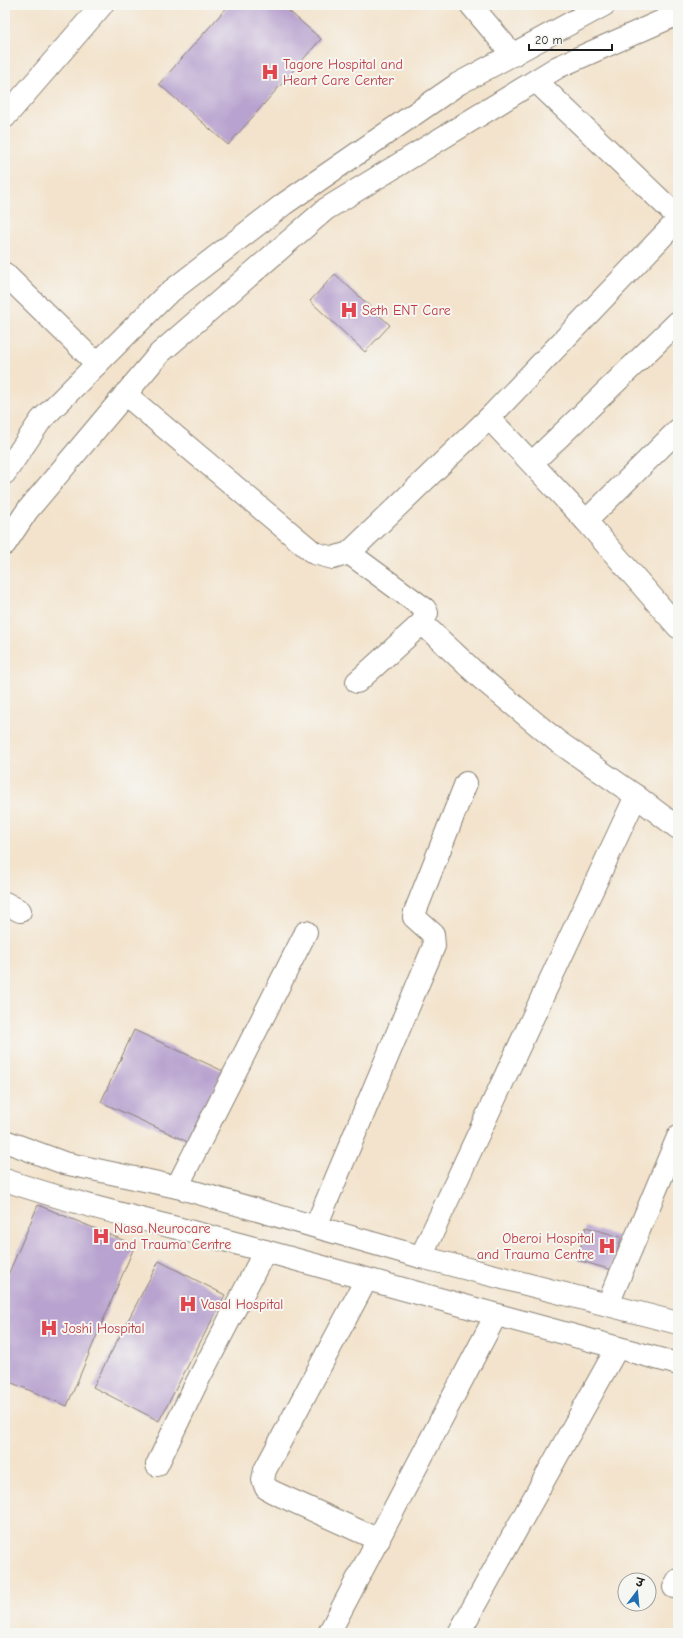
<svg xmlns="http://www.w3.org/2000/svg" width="683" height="1638" font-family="'Comic Neue','Playpen Sans Deva',sans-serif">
  <rect width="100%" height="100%" fill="#f6f6f2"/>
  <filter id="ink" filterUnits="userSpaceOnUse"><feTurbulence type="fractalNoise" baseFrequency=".025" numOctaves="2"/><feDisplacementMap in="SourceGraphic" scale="8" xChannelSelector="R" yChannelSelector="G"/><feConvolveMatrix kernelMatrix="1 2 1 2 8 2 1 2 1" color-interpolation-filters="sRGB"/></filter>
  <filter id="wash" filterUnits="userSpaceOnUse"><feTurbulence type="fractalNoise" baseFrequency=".012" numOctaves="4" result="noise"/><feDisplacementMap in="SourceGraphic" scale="16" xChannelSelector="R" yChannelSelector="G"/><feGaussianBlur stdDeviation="0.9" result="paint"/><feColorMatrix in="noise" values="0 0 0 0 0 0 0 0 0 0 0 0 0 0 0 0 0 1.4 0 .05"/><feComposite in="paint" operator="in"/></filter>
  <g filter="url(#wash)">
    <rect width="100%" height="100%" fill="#f3e3cc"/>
    <g id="blocks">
      <!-- building -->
      <g fill="#b8a2cf">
        <polygon points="229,5 282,5 321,39 228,145 159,84"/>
        <polygon points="335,274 390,325 365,352 310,301"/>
        <polygon points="134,1030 223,1071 190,1143 101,1102"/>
        <polygon points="38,1205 135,1245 67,1406 5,1380 5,1282"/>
        <polygon points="586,1227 621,1237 612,1270 577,1260"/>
        <polygon points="159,1261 225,1295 159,1421 93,1387"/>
      </g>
    </g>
  </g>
  <g filter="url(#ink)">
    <use href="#blocks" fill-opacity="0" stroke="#888074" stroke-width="1"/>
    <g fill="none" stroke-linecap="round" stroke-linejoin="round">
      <!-- minor casing -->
      <g stroke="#888074" stroke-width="24">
        <g id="minor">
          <polyline points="471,5 513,55"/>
          <polyline points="536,81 678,217"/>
          <polyline points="5,117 102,5"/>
          <polyline points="5,274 97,364"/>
          <polyline points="125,394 314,553 333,558 349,553 489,418 678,220"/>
          <polyline points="489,418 586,521 678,627"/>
          <polyline points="532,463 678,322"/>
          <polyline points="586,521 678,430"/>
          <polyline points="349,553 425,609 427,613 422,623 481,678 557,741 636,796 678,828"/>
          <polyline points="357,682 422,623"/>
          <polyline points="5,903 20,911"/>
          <polyline points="177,1187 306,932"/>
          <polyline points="316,1226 434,946 433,934 414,917 415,912 466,783"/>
          <polyline points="421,1257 636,796"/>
          <polyline points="366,1280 265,1470 263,1480 266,1488 273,1492 379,1540"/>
          <polyline points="608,1304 678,1137"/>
          <polyline points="157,1465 195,1386 265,1251"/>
          <polyline points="674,1587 678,1580"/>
          <polyline points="329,1633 496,1315"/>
          <polyline points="459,1633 617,1348"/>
        </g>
      </g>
      <!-- major casing -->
      <g stroke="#888074" stroke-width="24">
        <g id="major">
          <polyline points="5,473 41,420 166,295 284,204 458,84 604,5"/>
          <polyline points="5,544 27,511 160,353 326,209 558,67 678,14"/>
          <polyline points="5,1141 64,1163 177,1187 421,1257 678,1323"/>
          <path d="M5,1180c85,29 174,47 260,71 138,38 275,76 413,113"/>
        </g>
      </g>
      <!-- minor -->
      <use href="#minor" stroke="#fff" stroke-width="22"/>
      <!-- major -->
      <use href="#major" stroke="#fff" stroke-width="22"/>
    </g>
  </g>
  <!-- icons -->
  <defs>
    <g id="hospital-bare" transform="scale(1.38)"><path d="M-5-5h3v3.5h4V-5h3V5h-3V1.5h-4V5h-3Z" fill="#e0444e" stroke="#f6f6f2" stroke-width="2.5" paint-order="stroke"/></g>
  </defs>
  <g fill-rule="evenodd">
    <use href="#hospital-bare" x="270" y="72"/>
    <use href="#hospital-bare" x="349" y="310"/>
    <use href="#hospital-bare" x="101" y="1236"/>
    <use href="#hospital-bare" x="607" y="1246"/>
    <use href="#hospital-bare" x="188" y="1304"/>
    <use href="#hospital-bare" x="49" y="1328"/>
  </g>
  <g text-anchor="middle" stroke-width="4" stroke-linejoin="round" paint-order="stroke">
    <!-- health labels -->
    <g font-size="14" fill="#be3a42" stroke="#f6f6f2" text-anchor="start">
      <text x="283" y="69">Tagore Hospital and<tspan x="283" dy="16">Heart Care Center</tspan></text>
      <text x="362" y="315">Seth ENT Care</text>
      <text x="114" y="1233">Nasa Neurocare<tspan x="114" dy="16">and Trauma Centre</tspan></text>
      <text x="594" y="1243" text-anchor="end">Oberoi Hospital<tspan x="594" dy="16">and Trauma Centre</tspan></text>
      <text x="201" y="1309">Vasal Hospital</text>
      <text x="62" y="1333">Joshi Hospital</text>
    </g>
  </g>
  <!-- margin -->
  <rect width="683" height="1638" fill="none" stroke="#f6f6f2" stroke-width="20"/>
  <!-- north arrow -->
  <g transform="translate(637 1592) rotate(16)"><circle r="19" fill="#f6f6f2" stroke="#9f9f9c"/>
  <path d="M0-3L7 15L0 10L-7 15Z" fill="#1f6fb2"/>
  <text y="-6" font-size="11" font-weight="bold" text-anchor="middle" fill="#1c1c1c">उ</text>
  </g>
  <!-- scale -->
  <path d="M529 44v6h83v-6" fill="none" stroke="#1c1c1c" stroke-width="2"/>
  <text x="535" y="44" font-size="12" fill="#1c1c1c" stroke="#f6f6f2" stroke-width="3" paint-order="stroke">20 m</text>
</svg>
